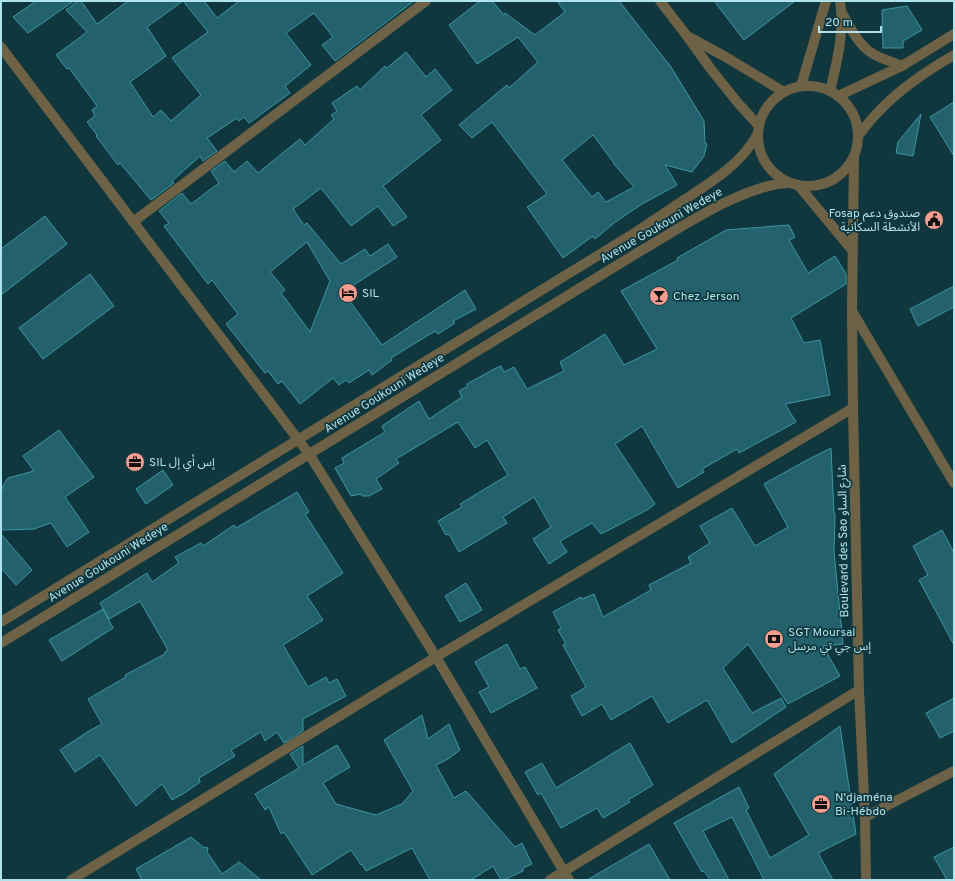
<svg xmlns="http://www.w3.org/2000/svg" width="955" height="881" font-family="Overpass,'Noto Sans Arabic',sans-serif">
  <rect width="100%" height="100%" fill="#10373d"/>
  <!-- building -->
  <g fill="#23626d" stroke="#3b97a6" fill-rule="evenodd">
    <polygon points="36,1 74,1 28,33 13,17"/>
    <path d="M78,1h3l16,23 31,-23h76l13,17 22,-17h175l-79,60 -13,-16 11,-8 -19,-24 -28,20 25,32 -26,21 5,7 -41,30 -5,-6 -5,4 -2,-3 -30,20 10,13 -14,10 -3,-5 -28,25 2,2 -23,17 -31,-37 -2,2 -22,-29 1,-1 -10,-13 8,-6 -3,-6 5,-4 -28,-38 -2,1 -11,-14 31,-23 -21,-22zM183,1l25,31 -36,26 29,37 -30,26 -10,-11 -8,7 -23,-35 36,-26 -19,-29z"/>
    <path d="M480,1h12l12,14 1,-2 30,22 30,-23 -8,-11h62l52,66 33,54 1,22 2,1 -3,12 -12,16 -27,-7 12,20 -35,19 -28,19 -19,16 -2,-3 -30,22 -36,-51 20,-13 -55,-72 -20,16 -13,-13 48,-40 2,3 29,-26 -20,-25 -41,27 -28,-39zM593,135l21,28h-1l21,24 -28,15 -8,-10 -6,5 -30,-37z"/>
    <polygon points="714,1 795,1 744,40"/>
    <polygon points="907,6 922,30 903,41 903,48 883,48 882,10"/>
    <path d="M406,52l20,25 9,-8 17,21 -31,25 20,25 -58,46 24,31 -14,9 -15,-20 -27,20 -30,-38 -28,21 11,16 3,-2 34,41 24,-15 5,7 18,-12 9,13 -54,35 39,53 83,-55 11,19 -23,12 2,2 -17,11 -3,-3 -44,27 1,2 -20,15 -3,-5 -20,13 -3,-3 -7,5 -6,-7 -33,26 -18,-23 -4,3 -10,-13 -3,2 -39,-49 12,-10 -26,-34 -4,4 -44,-58 5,-3 -10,-12 23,-18 9,11 28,-21 -8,-12 14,-10 9,11 13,-11 11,12 42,-34 5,6 29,-26 -3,-4 6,-4 -5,-8 25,-17 3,4 25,-24 2,2zM307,242l23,39 -20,51 -29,-39 4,-3 -15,-18z"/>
    <polygon points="954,102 954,156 930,117"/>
    <polygon points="921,114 913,156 896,153 898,142"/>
    <polygon points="45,216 67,244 1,295 1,249"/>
    <polygon points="789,225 795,237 789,240 808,273 835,256 846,274 846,284 791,318 804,343 820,340 830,395 785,404 796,422 739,453 737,449 702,469 704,472 678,488 642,426 615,444 655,504 647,510 601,534 592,523 560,541 567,552 549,564 533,539 551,527 534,497 503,517 507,523 459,552 449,534 446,535 438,521 462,507 460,504 508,475 487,440 475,448 458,422 396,459 399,463 376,479 382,489 369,496 362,496 361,494 351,496 335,468 344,463 342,458 385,432 382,426 419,401 429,419 462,397 459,391 468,386 467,384 496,368 501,366 504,372 514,367 527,389 564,371 560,362 605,334 624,365 657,349 621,291 678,260 677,258 726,230"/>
    <polygon points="90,274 114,306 43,359 19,328"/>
    <polygon points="954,286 954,307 918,326 910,309"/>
    <polygon points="59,430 94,477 65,497 89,532 67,547 51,523 34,529 1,530 1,492 4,484 8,478 34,471 23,456"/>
    <polygon points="831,448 834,514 835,514 834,552 843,644 823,646 840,676 788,704 748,644 723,668 752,713 781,698 786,707 732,743 707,700 668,723 652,696 611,720 602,704 582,716 571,696 586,687 563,645 566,644 558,630 561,628 553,612 581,597 582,599 594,594 603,617 651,590 649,585 691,563 688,557 710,543 700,526 732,508 755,546 788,527 764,484 807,460"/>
    <polygon points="163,470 173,485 146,504 136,489"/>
    <polygon points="297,492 309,512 305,514 343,573 307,596 323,620 283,645 308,687 326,677 329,683 337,679 346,696 303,719 303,731 284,743 277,732 265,741 261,732 231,750 235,756 199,778 200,782 186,792 172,800 162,784 136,806 100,755 75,772 60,750 89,731 102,724 88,699 126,677 125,675 165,654 165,652 168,650 140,601 109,619 100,603 147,573 152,582 179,563 175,557 201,543 203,546 234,525 236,528"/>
    <polygon points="942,530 954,553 954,645 919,580 928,575 913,546"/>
    <polygon points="1,534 32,570 16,585 1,568"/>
    <polygon points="466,583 482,610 460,622 445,596"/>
    <polygon points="103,609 113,628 62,661 49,640"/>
    <polygon points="507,644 520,669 525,667 537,688 491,713 479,692 489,687 475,662"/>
    <polygon points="954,698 954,731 940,738 926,713"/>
    <polygon points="422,715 428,739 449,724 460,750 448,759 436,765 454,798 466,791 515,847 522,843 532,864 523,868 523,871 504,880 501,880 493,866 471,880 430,880 412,848 366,871 362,864 361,865 351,850 312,875 284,832 281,834 269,807 265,810 255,794 299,768 290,754 303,746 303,765 337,745 350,767 323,783 336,804 376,815 402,804 413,791 384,740"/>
    <polygon points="840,726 856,834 818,853 833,880 764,880 732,817 703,831 729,880 710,880 704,871 702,872 674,823 739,787 749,808 746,810 770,858 809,835 774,774"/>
    <polygon points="630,743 653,785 628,800 630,802 603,818 597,808 561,828 541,793 538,795 525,772 542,763 556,788"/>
    <polygon points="191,837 203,847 208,848 207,852 222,874 239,862 261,880 142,880 136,869"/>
    <polygon points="649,844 670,880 587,880"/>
    <polygon points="954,847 954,880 947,880 934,857"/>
  </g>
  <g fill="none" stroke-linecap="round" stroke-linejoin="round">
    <!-- minor -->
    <g stroke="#6d6246" stroke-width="10">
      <polyline points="660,1 687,36 710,68 738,103 758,125"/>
      <path d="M842,13c9,15 17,34 33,42 9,5 19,7 27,11"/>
      <polyline points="689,37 724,56 784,92"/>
      <polyline points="1,47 309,454 436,657 569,880"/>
      <circle cx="808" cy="136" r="50"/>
      <polyline points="801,86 826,1"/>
      <path d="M830,91c7,-29 15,-60 10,-90"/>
      <polyline points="838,96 902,66 954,34"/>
      <path d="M858,136c7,-9 14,-18 22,-26 21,-22 48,-40 74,-55"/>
      <polyline points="854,156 852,311 853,408 859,690 865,817 866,880"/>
      <polyline points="799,186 852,250"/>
      <polyline points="133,222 426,1"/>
      <polyline points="852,311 954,483"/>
      <path d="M1,622l632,-388c18,-12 36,-24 54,-36 26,-17 55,-35 70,-63"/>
      <path d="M1,643l641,-393c40,-23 101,-65 146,-67"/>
      <polyline points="865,817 954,771"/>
      <polyline points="71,880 436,657 853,408"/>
      <polyline points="550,880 859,690"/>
    </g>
  </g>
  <!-- icons -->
  <defs>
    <g id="civic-disc" transform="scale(1)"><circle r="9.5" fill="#f59d8e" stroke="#10373d"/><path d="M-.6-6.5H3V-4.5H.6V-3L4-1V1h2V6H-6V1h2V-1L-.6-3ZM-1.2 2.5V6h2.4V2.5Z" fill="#111"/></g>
    <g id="hotel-disc" transform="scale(1)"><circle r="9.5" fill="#f59d8e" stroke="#10373d"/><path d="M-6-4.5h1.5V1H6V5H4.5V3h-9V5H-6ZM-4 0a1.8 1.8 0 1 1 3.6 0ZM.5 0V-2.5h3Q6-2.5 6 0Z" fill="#111"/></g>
    <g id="bar-disc" transform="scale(1)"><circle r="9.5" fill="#f59d8e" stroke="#10373d"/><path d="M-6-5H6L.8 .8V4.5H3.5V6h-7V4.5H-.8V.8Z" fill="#111"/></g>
    <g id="office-disc" transform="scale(1)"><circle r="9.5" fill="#f59d8e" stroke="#10373d"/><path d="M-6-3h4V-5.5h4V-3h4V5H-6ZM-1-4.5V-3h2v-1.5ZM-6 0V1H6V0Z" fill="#111"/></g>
    <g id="bank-disc" transform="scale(1)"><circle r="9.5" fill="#f59d8e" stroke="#10373d"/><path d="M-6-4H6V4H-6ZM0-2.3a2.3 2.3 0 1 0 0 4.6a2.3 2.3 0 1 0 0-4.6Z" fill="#111"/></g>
  </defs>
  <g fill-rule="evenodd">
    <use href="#civic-disc" x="934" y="220"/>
    <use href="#hotel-disc" x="348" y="293"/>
    <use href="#bar-disc" x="659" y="296"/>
    <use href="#office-disc" x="135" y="462"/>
    <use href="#bank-disc" x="774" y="639"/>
    <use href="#office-disc" x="821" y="804"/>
  </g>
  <g text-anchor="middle" stroke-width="3.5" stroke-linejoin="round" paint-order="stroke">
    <!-- poi labels -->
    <g font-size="12" fill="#afe3ed" stroke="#10373d" text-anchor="start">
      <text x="920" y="217" text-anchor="end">Fosap صندوق دعم<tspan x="920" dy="14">الأنشطة السكانية</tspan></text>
      <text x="362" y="297">SIL</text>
      <text x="673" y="300">Chez Jerson</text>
      <text x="149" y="466">SIL إس أي إل</text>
      <text x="788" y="636">SGT Moursal<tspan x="788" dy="14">إس جي تي مرسل</tspan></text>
      <text x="835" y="801">N'djaména<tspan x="835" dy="14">Bi-Hébdo</tspan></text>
    </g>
    <!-- street labels -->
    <g font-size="12" fill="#afe3ed" stroke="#10373d">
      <text transform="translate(661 225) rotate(-30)" y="4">Avenue Goukouni Wedeye</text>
      <text transform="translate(384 393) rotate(-32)" y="4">Avenue Goukouni Wedeye</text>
      <text transform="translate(843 541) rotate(-91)" y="4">Boulevard des Sao شارع الساو</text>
      <text transform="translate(108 562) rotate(-32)" y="4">Avenue Goukouni Wedeye</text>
    </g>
  </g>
  <!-- border -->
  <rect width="955" height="881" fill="none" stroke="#afe3ed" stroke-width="4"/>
  <!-- scale -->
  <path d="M819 26v6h62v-6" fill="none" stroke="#afe3ed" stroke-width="2"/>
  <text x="825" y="26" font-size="12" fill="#afe3ed" stroke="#10373d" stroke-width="3" paint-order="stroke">20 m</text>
</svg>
